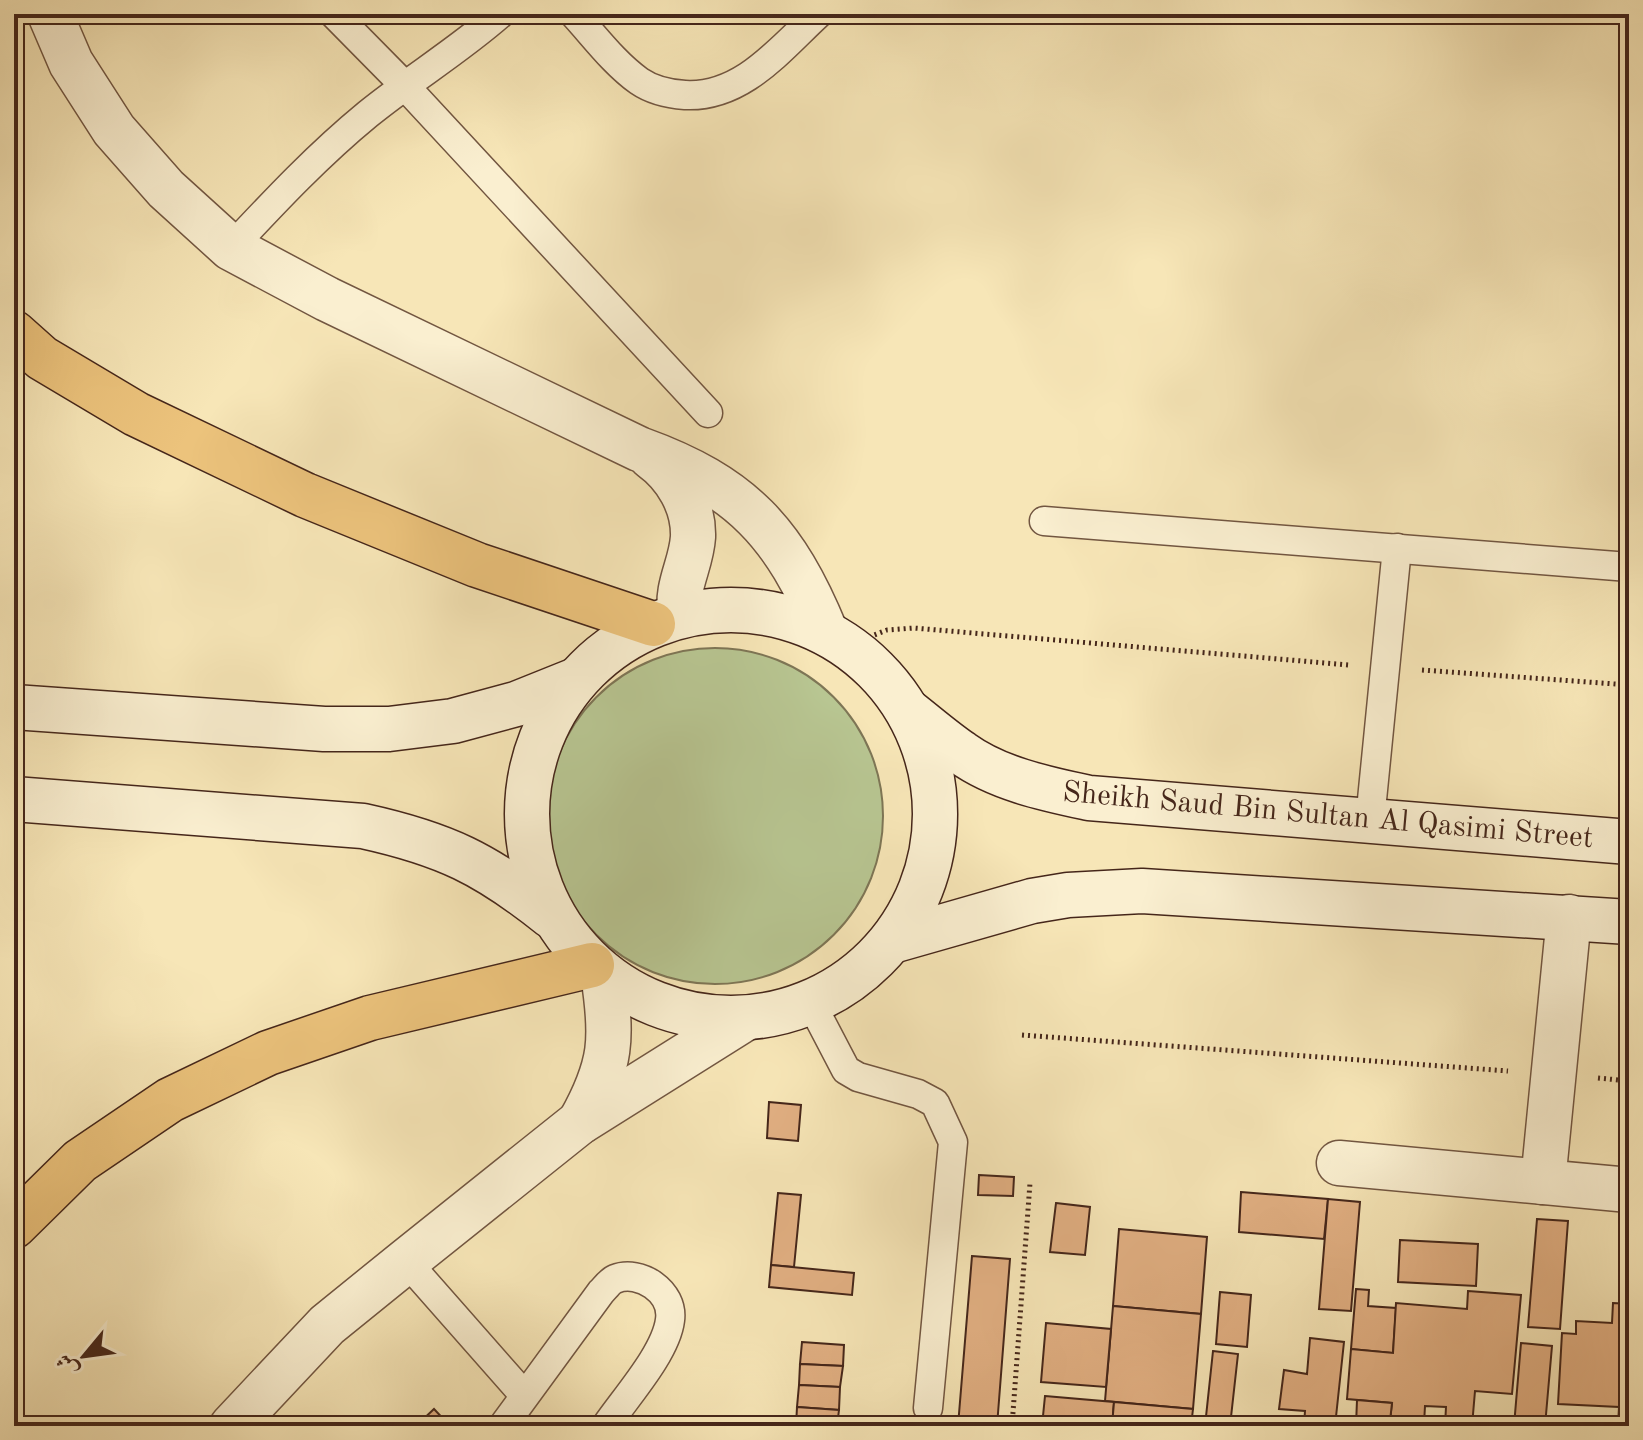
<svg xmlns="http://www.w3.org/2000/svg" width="1643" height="1440" font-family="'Old Standard TT',Amiri,serif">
  <rect width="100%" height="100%" fill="#f7e6b7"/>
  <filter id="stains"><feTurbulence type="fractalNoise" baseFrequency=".0025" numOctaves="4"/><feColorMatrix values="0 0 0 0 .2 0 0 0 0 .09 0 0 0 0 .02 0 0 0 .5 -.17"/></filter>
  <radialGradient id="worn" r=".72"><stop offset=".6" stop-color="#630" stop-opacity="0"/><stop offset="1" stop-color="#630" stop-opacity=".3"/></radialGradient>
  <!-- green -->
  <circle fill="#b8c692" stroke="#7e7656" stroke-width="2" cx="715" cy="816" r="168"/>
  <!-- building -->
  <g fill="#e1af82" stroke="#45261a" stroke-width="2">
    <polygon points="769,1102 801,1105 798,1141 767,1138"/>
    <polygon points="979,1175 1014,1177 1013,1196 978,1195"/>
    <polygon points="1241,1192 1328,1199 1324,1239 1239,1232"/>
    <polygon points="778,1193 801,1195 794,1267 771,1265"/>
    <polygon points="1328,1199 1360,1202 1351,1311 1319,1309"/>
    <polygon points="1056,1203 1090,1207 1085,1255 1050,1252"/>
    <polygon points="1537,1219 1568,1221 1560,1329 1528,1327"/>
    <polygon points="1119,1229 1207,1237 1201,1314 1113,1306"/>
    <polygon points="1400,1240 1478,1244 1476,1286 1398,1282"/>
    <polygon points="972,1256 1010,1259 997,1426 958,1426"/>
    <polygon points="771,1265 854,1273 852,1295 769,1287"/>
    <polygon points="1356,1289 1369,1290 1368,1306 1396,1308 1393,1353 1351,1349"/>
    <polygon points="1468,1291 1521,1295 1512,1394 1475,1391 1472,1426 1445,1426 1446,1407 1425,1406 1424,1424 1390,1421 1392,1403 1347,1399 1351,1349 1393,1353 1396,1303 1467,1309"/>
    <polygon points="1220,1292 1251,1295 1247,1347 1216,1344"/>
    <polygon points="1613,1303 1629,1304 1629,1426 1618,1426 1619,1407 1558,1404 1562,1333 1576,1334 1576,1321 1612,1323"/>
    <polygon points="1113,1306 1201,1314 1193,1409 1105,1401"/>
    <polygon points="1046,1323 1111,1329 1106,1387 1041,1382"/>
    <polygon points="1310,1338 1344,1342 1335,1426 1304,1426 1305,1411 1279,1409 1284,1370 1307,1374"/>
    <polygon points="802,1342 844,1345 843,1366 800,1364"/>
    <polygon points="1521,1343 1552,1346 1545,1426 1514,1426"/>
    <polygon points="1213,1351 1238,1354 1230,1426 1205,1426"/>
    <polygon points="800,1364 843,1366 840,1387 799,1385"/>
    <polygon points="799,1385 840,1387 839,1410 797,1407"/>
    <polygon points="1045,1396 1114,1402 1112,1426 1042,1426"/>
    <polygon points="1357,1400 1392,1403 1390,1421 1424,1424 1424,1426 1356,1426"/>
    <polygon points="1114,1402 1193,1409 1191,1426 1112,1426"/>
    <polygon points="797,1407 839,1410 837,1426 796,1426"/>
    <polygon points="434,1409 450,1426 416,1426"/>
  </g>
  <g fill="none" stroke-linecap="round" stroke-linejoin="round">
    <!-- service casing -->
    <g stroke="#725641" stroke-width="31">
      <g id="service">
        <polyline points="334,14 405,86 708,413"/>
        <path d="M574,14c21,23 40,49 65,67 13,9 31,13 46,14 57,3 95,-46 133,-81"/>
        <path d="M231,248c44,-47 87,-93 137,-134 43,-35 90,-63 132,-100"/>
        <polyline points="1044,521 1629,567"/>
        <polyline points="1370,820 1397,548"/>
        <polyline points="811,1003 846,1070 858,1077 918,1094 935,1103 953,1142 928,1408"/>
        <polyline points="406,1261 524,1395"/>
        <path d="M503,1426l98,-134c4,-4 9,-11 14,-13 25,-10 59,13 55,41 -4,33 -45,78 -64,106"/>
      </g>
    </g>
    <!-- minor casing -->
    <g stroke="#725641" stroke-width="47">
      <g id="minor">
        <path d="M50,14l21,49 43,67 52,59 65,59 96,51 312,150c103,37 146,84 187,184"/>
        <path d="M651,457c25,18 43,48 42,80 -2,29 -17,47 -13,79"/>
        <path d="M580,1122c32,-57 33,-84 23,-148"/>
        <polyline points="1339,1163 1629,1190"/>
        <polyline points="1543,1182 1569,917"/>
        <polyline points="232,1426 327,1325 406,1261 580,1122 744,1019"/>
      </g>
    </g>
    <!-- secondary casing -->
    <g stroke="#45261a" stroke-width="47">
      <g id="secondary">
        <circle cx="731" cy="814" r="204"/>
        <polyline points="14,707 324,729 389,729 453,721 516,704 576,680"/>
        <path d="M908,711c18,14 35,29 54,42 36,26 85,36 127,45l540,44"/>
        <path d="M14,799l349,27c82,18 123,38 188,90"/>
        <polyline points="892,941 1032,901 1068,895 1142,891 1629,922"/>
      </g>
    </g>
    <!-- motorway casing -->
    <g stroke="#45261a" stroke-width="47">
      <g id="motorway">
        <polyline points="14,333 42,358 136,414 305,495 477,565 653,624"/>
        <polyline points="14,1226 80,1161 170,1100 268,1053 370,1018 592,965"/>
      </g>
    </g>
    <!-- path -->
    <g stroke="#45261a" stroke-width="5" stroke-dasharray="2 4" stroke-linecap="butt">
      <polyline points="869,637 887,630 914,628 1349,665"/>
      <polyline points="1422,670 1629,685"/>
      <polyline points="1022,1035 1508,1071"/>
      <polyline points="1598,1078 1629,1081"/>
      <polyline points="1012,1426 1030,1183"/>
    </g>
    <!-- service -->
    <use href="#service" stroke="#faefd0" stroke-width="28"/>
    <!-- minor -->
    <use href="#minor" stroke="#faefd0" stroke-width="44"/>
    <!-- secondary -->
    <use href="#secondary" stroke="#faefd0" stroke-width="44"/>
    <!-- motorway -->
    <use href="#motorway" stroke="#ecc37c" stroke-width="44"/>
  </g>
  <g text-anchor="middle" stroke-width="6" stroke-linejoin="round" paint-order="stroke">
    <!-- street labels -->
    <g font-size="30" fill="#45261a" stroke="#faefd0">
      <text transform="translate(1328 814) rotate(5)" y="10">Sheikh Saud Bin Sultan Al Qasimi Street</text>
    </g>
  </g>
  <!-- margin -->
  <rect width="1643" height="1440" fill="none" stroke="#f7e6b7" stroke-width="48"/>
  <rect x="16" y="16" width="1611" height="1408" fill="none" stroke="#45261a" stroke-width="4"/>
  <rect x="24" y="24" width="1595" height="1392" fill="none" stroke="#45261a" stroke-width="2"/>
  <!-- north arrow -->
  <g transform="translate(84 1356) rotate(241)" stroke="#faefd0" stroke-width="6" paint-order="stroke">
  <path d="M0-6L14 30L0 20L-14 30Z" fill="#45261a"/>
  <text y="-12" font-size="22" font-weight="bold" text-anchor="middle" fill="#45261a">ش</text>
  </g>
  <rect width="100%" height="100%" filter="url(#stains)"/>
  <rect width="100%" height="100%" fill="url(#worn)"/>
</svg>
